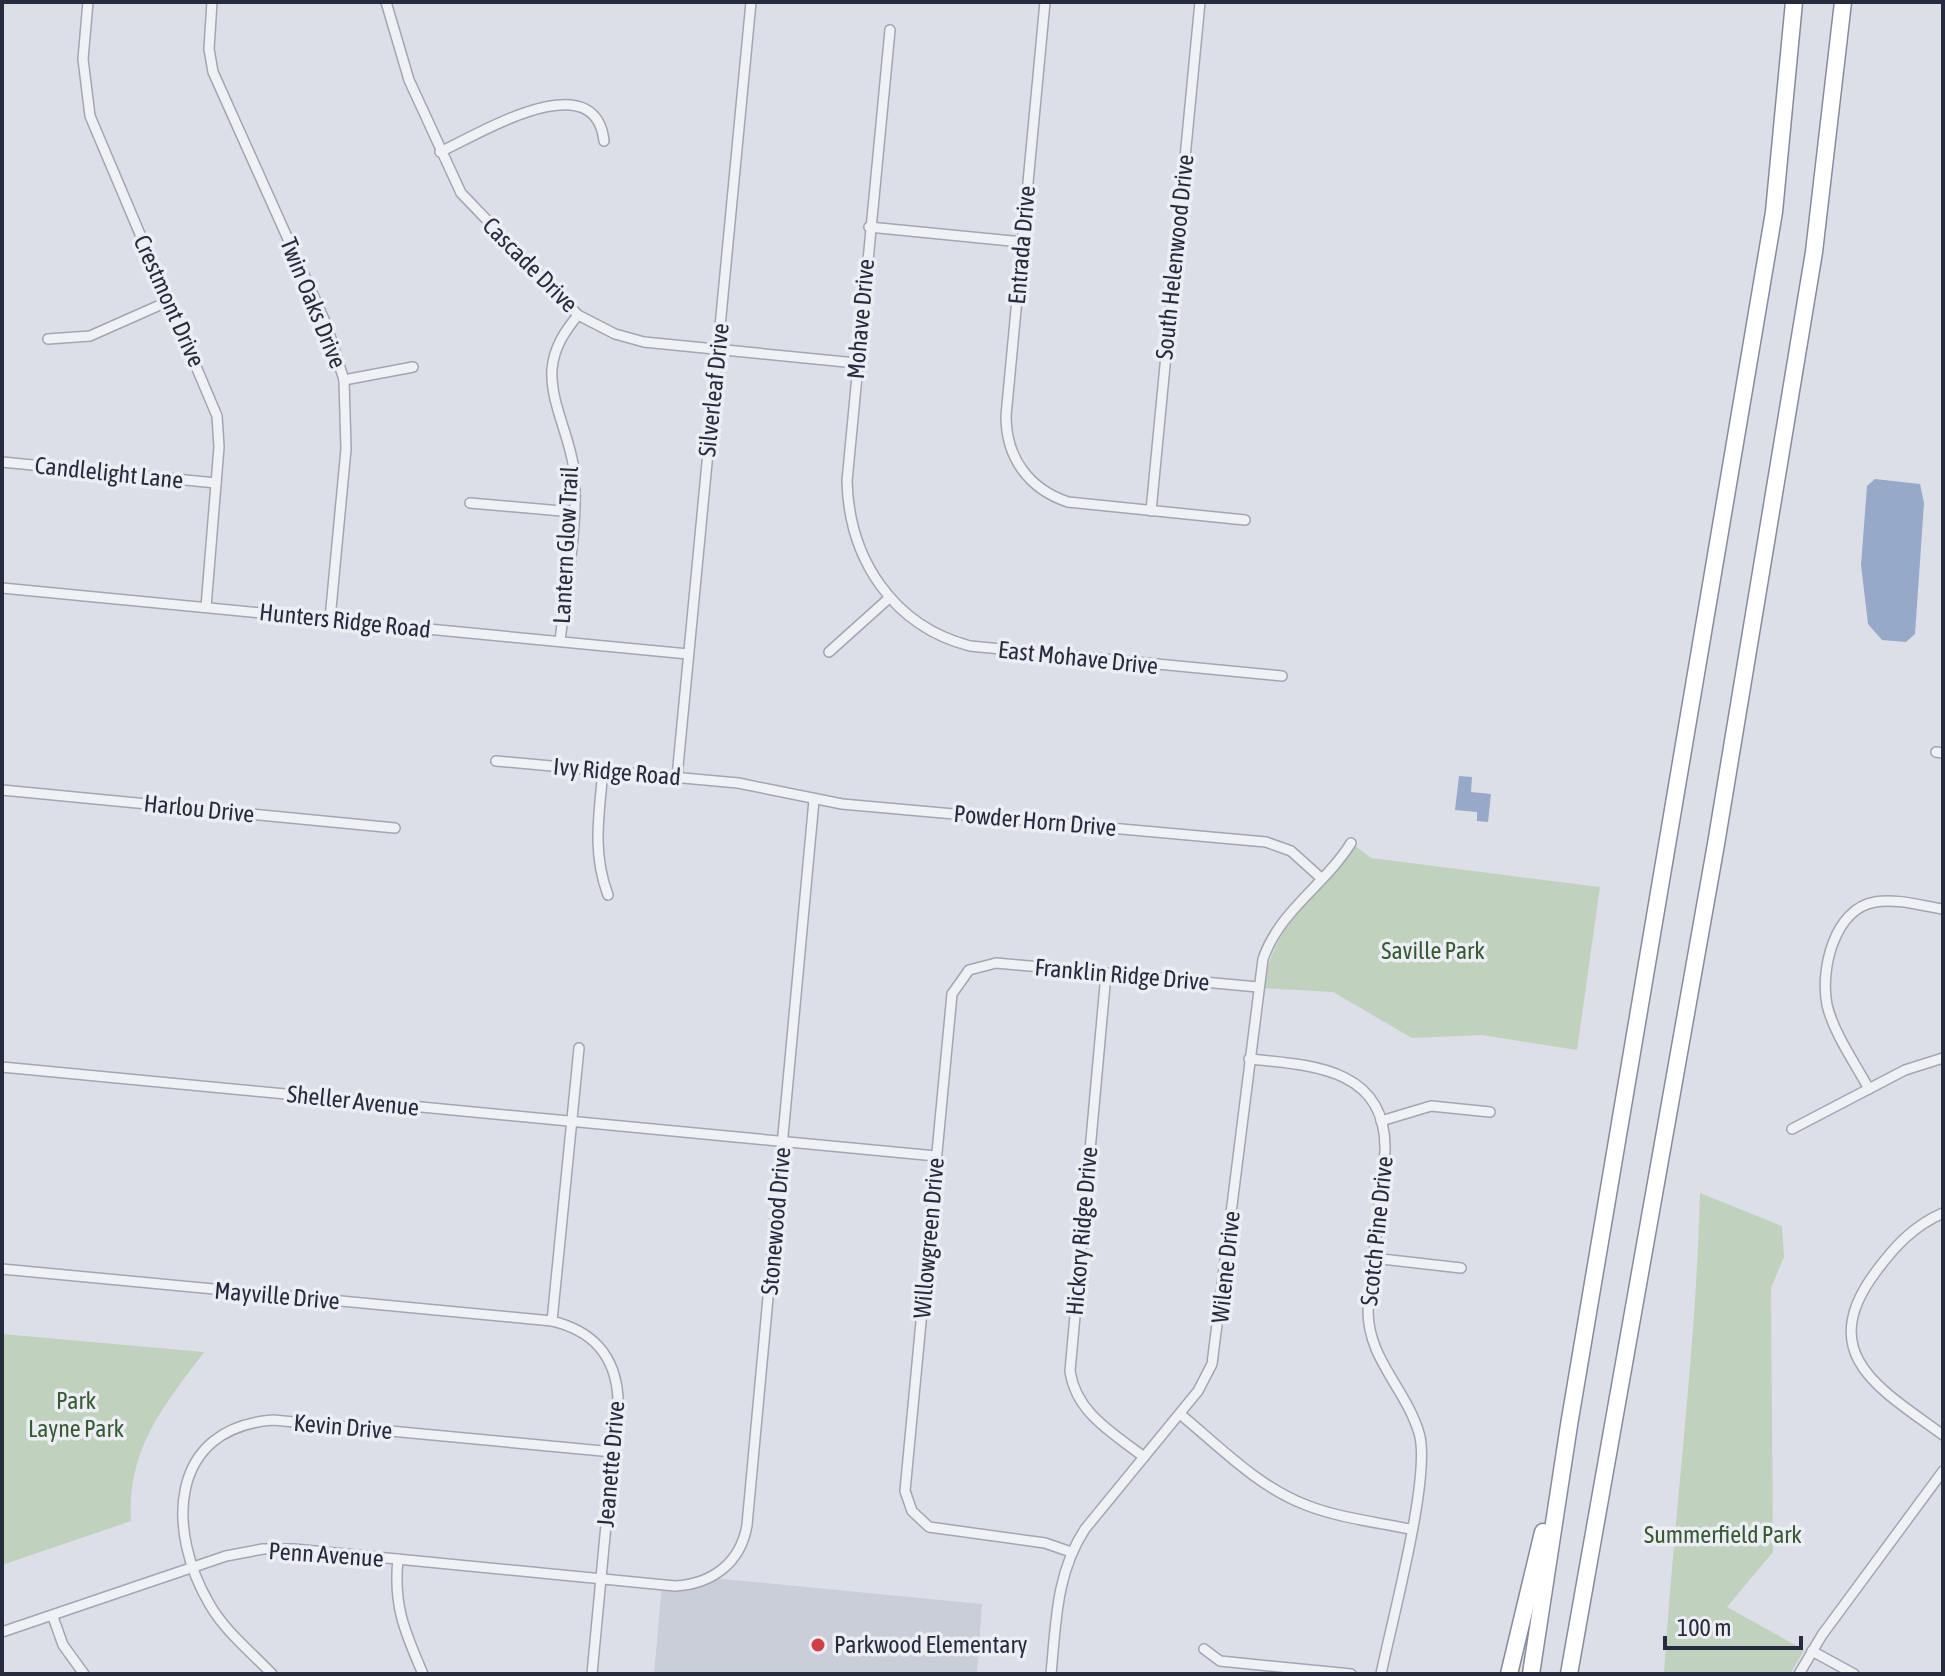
<svg xmlns="http://www.w3.org/2000/svg" width="1945" height="1676" font-family="'Asap Condensed',sans-serif">
  <rect width="100%" height="100%" fill="#dcdfe7"/>
  <!-- built -->
  <polygon fill="#caced9" points="713,1578 982,1604 977,1674 654,1674 662,1585"/>
  <!-- green -->
  <g fill="#c0d1bd">
    <path d="M1354,845l17,13 229,29 -23,163 -95,-15 -70,3 -79,-46 -70,-4c12,-72 56,-86 91,-143z"/>
    <path d="M1700,1193l82,33 2,31 -13,31 2,264 -46,55 77,43 -14,24h-126c10,-160 32,-320 36,-481z"/>
    <path d="M2,1334l202,18c-41,55 -77,97 -73,169l-129,44z"/>
  </g>
  <!-- water -->
  <g fill="#97a9c8">
    <polygon points="1875,479 1920,484 1924,503 1915,634 1906,642 1882,640 1868,624 1861,565 1867,486"/>
    <polygon points="1459,776 1472,777 1471,792 1491,794 1488,822 1477,821 1477,812 1455,810"/>
  </g>
  <g fill="none" stroke-linecap="round" stroke-linejoin="round">
    <!-- minor casing -->
    <g stroke="#a2a6b1" stroke-width="12">
      <g id="minor">
        <polyline points="88,2 83,59 90,116 217,416 219,447 206,607"/>
        <polyline points="212,2 209,49 213,72 327,326 344,380 346,449 330,619"/>
        <polyline points="386,2 409,80 461,193 578,315 615,334 644,342 856,363"/>
        <path d="M1045,2l-39,414c0,42 23,73 62,86l177,18"/>
        <path d="M890,30l-43,451c2,78 46,145 123,165l312,30"/>
        <path d="M440,152c39,-18 155,-90 164,-11"/>
        <polyline points="869,227 1022,242"/>
        <polyline points="48,339 90,336 169,301"/>
        <polyline points="344,380 413,367"/>
        <polyline points="2,462 216,483"/>
        <polyline points="470,503 573,512"/>
        <polyline points="1151,511 1200,2"/>
        <polyline points="2,588 688,654"/>
        <path d="M560,641c6,-53 19,-118 14,-171 -4,-34 -24,-67 -22,-101 2,-22 13,-38 26,-54"/>
        <polyline points="829,652 888,599"/>
        <polyline points="1936,752 1943,753"/>
        <polyline points="496,761 738,783 842,804 1266,842 1291,851 1321,878"/>
        <path d="M603,771c-4,44 -11,82 5,124"/>
        <polyline points="677,777 751,2"/>
        <polyline points="2,790 395,828"/>
        <path d="M1106,974l-36,397c6,42 43,62 74,86"/>
        <path d="M1249,1059c63,6 138,9 136,92l-17,160c0,48 38,78 51,122 13,41 -28,191 -38,241"/>
        <polyline points="2,1067 936,1156"/>
        <path d="M1869,1089c-14,-26 -35,-55 -42,-84 -7,-35 7,-96 48,-103 21,-4 47,4 68,7"/>
        <polyline points="1381,1121 1431,1106 1490,1112"/>
        <polyline points="1792,1129 1905,1070 1943,1058"/>
        <path d="M1943,1213c-30,13 -49,34 -68,60 -61,82 7,117 68,162"/>
        <polyline points="1373,1258 1461,1268"/>
        <path d="M2,1269l550,52c41,10 63,34 66,76l-26,277"/>
        <polyline points="552,1321 579,1048"/>
        <path d="M1180,1414c39,32 78,73 126,91 33,13 70,17 104,24"/>
        <polyline points="1071,1552 1045,1543 929,1527 912,1511 905,1491 952,994 969,970 996,963 1258,987"/>
        <path d="M398,1559c-5,47 7,73 25,115"/>
        <polyline points="53,1617 63,1645 84,1674"/>
        <path d="M2,1632l224,-76 37,-7h31l381,37c38,-2 66,-24 72,-61l67,-725"/>
        <polyline points="1204,1649 1220,1661 1351,1674"/>
        <polyline points="1812,1651 1854,1674"/>
        <path d="M272,1674c-21,-22 -47,-43 -62,-69 -44,-74 -42,-177 63,-185l340,32"/>
        <path d="M1051,1674c5,-51 5,-101 34,-145l113,-138 14,-27 51,-405c17,-49 62,-74 88,-116"/>
        <polyline points="1799,1674 1822,1635 1943,1471"/>
      </g>
    </g>
    <!-- motorway casing -->
    <g stroke="#848b9d" stroke-width="19">
      <g id="motorway">
        <polyline points="1509,1674 1543,1532"/>
        <polyline points="1531,1674 1569,1425 1774,212 1794,2"/>
        <polyline points="1569,1674 1716,844 1814,252 1843,2"/>
      </g>
    </g>
    <!-- minor -->
    <use href="#minor" stroke="#eff1f5" stroke-width="9"/>
    <!-- motorway -->
    <use href="#motorway" stroke="#fff" stroke-width="16"/>
  </g>
  <!-- markers -->
  <circle fill="#ce3f46" stroke="#eceef4" stroke-width="3" cx="818" cy="1645" r="8"/>
  <g text-anchor="middle" stroke-width="7" stroke-linejoin="round" paint-order="stroke">
    <!-- street labels -->
    <g font-size="24" fill="#262c3d" stroke="#eceef4">
      <text transform="translate(1022 245) rotate(-85)" y="8">Entrada Drive</text>
      <text transform="translate(1175 257) rotate(-84)" y="8">South Helenwood Drive</text>
      <text transform="translate(530 265) rotate(45)" y="8">Cascade Drive</text>
      <text transform="translate(169 301) rotate(66)" y="8">Crestmont Drive</text>
      <text transform="translate(313 303) rotate(68)" y="8">Twin Oaks Drive</text>
      <text transform="translate(861 319) rotate(-85)" y="8">Mohave Drive</text>
      <text transform="translate(714 390) rotate(-84)" y="8">Silverleaf Drive</text>
      <text transform="translate(109 473) rotate(6)" y="8">Candlelight Lane</text>
      <text transform="translate(566 545) rotate(-87)" y="8">Lantern Glow Trail</text>
      <text transform="translate(345 621) rotate(6)" y="8">Hunters Ridge Road</text>
      <text transform="translate(1078 658) rotate(6)" y="8">East Mohave Drive</text>
      <text transform="translate(617 772) rotate(5)" y="8">Ivy Ridge Road</text>
      <text transform="translate(199 809) rotate(6)" y="8">Harlou Drive</text>
      <text transform="translate(1035 821) rotate(5)" y="8">Powder Horn Drive</text>
      <text transform="translate(1122 975) rotate(5)" y="8">Franklin Ridge Drive</text>
      <text transform="translate(353 1101) rotate(6)" y="8">Sheller Avenue</text>
      <text transform="translate(776 1221) rotate(-85)" y="8">Stonewood Drive</text>
      <text transform="translate(1082 1231) rotate(-85)" y="8">Hickory Ridge Drive</text>
      <text transform="translate(1377 1231) rotate(-84)" y="8">Scotch Pine Drive</text>
      <text transform="translate(929 1238) rotate(-85)" y="8">Willowgreen Drive</text>
      <text transform="translate(1226 1267) rotate(-84)" y="8">Wilene Drive</text>
      <text transform="translate(277 1296) rotate(5)" y="8">Mayville Drive</text>
      <text transform="translate(343 1427) rotate(5)" y="8">Kevin Drive</text>
      <text transform="translate(611 1464) rotate(-85)" y="8">Jeanette Drive</text>
      <text transform="translate(326 1555) rotate(4)" y="8">Penn Avenue</text>
    </g>
    <!-- park labels -->
    <g font-size="24" fill="#375933" stroke="#eceef4">
      <text x="1433" y="959">Saville Park</text>
      <text x="76" y="1409">Park<tspan x="76" dy="28">Layne Park</tspan></text>
      <text x="1723" y="1543">Summerfield Park</text>
    </g>
    <!-- poi labels -->
    <g font-size="24" fill="#262c3d" stroke="#eceef4" text-anchor="start">
      <text x="834" y="1653">Parkwood Elementary</text>
    </g>
  </g>
  <!-- border -->
  <rect width="1945" height="1676" fill="none" stroke="#262c3d" stroke-width="8"/>
  <!-- scale -->
  <path d="M1665 1636v12h136v-12" fill="none" stroke="#262c3d" stroke-width="4"/>
  <text x="1677" y="1636" font-size="24" fill="#262c3d" stroke="#eceef4" stroke-width="6" paint-order="stroke">100 m</text>
</svg>
